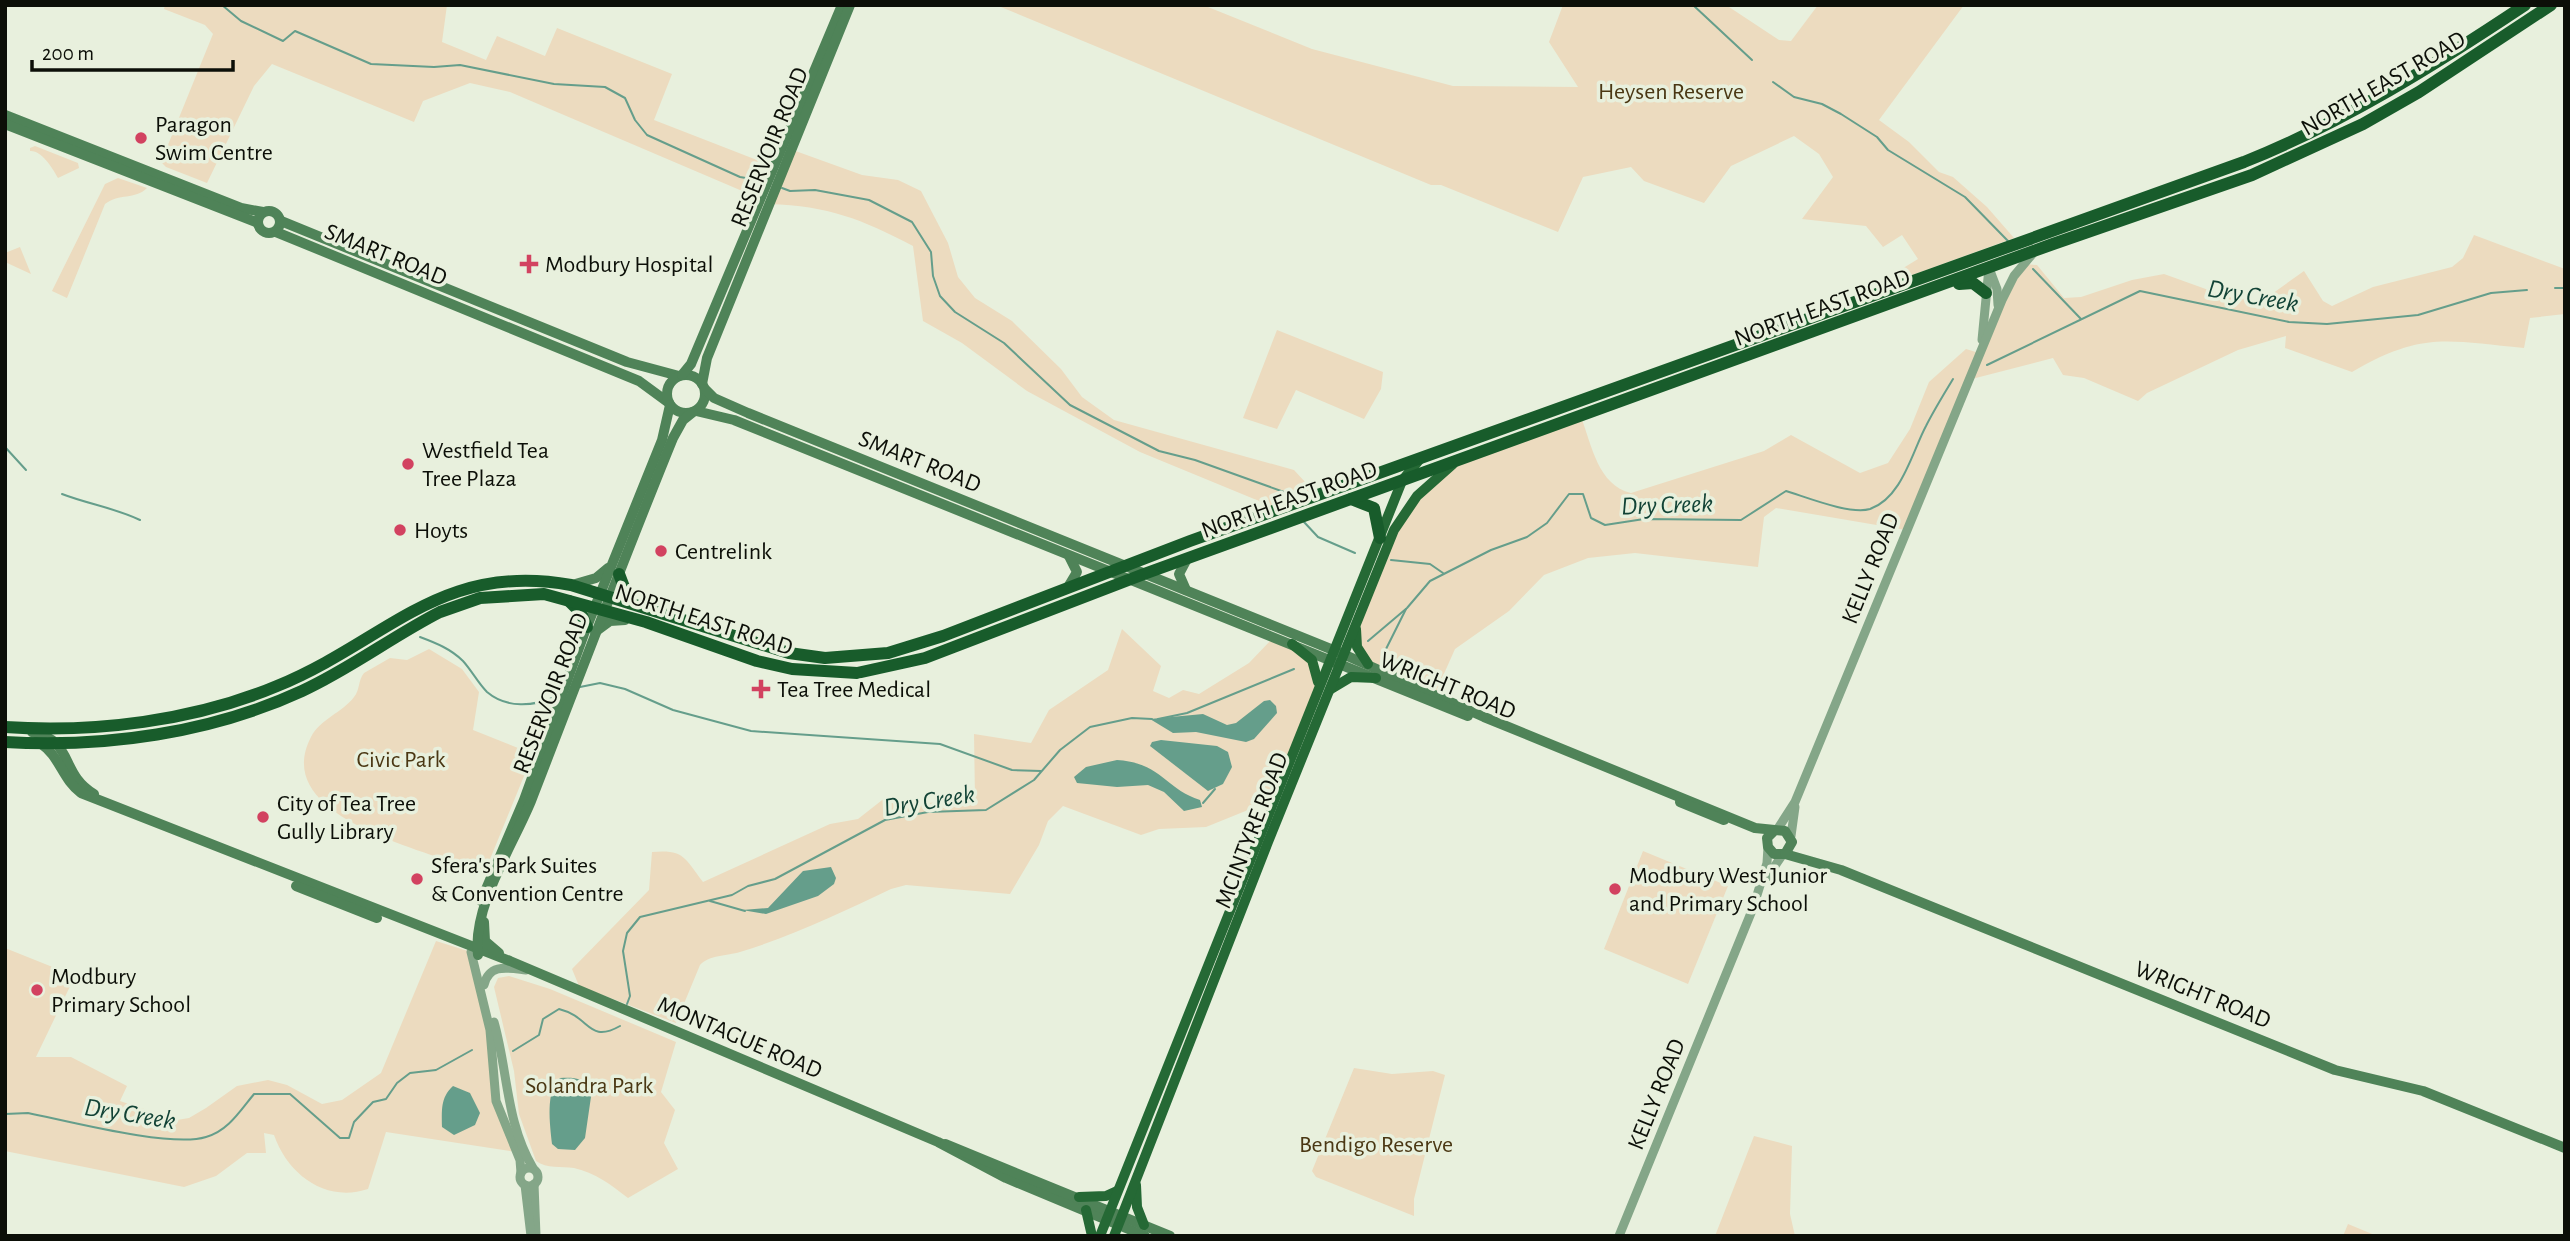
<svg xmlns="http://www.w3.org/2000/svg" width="2570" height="1241" font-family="'Alegreya Sans',sans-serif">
  <rect width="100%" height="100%" fill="#e8f0dd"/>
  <!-- green -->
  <g fill="#ecdbbf">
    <polygon points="165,5 447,5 442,42 486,60 497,36 545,56 557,28 672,74 654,120 775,167 761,199 510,92 470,83 423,101 414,122 272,64 254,86 207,183 166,167 161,162 213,34 205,25 164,9"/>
    <polygon points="996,5 1203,5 1312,49 1453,86 1578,87 1549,42 1563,5 1726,5 1779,40 1791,41 1818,5 1964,5 1879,120 1909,142 1939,172 1953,177 1987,207 2014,238 1904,278 1900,270 1918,259 1902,235 1883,247 1866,226 1802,219 1833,177 1819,154 1794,136 1731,166 1704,203 1644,181 1631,167 1583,177 1558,232 1441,185 1431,185"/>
    <path d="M35,146l43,17 1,5 -21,10c-6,-11 -17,-28 -28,-27v-3z"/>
    <path d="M790,149l72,26 36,5 23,11 27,52 10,34 17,21 37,23 49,48 21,28 32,23 180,50 24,26 -48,16 -11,-11 -119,-49 -113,-61 -65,-48 -39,-22 -10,-75c-52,-27 -84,-40 -144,-42z"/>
    <path d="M118,178l29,10c-12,12 -28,5 -42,16l-38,94 -15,-7 53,-107z"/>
    <path d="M2474,235l91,34v45l-35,4 -6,30c-78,-7 -101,-17 -172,24l-67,-24 1,-12 -48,14 -91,43 -9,8 -54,-23 -21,-3 -10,-17 -85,22 -62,150 -130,-22 -12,9 -6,50 -123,-14 -47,5 -44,17 -35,36 -54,38 -20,45 -71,-35 -9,-33 52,-113 52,-53 122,-43c11,29 17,68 50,76l133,-42 27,-16 69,38 28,-10 22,-34 19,-47 37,-33 13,4 44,-89 14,1 27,33 17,-1 51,-17 32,-6 64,23 34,4 42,-30 19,30 9,5 41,-19 79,-20 11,-9z"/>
    <polygon points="20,247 31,274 5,262 5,253"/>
    <polygon points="1277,330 1383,372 1381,389 1364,419 1296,390 1277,429 1243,418"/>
    <path d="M1122,629l39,37 -8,25 16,7 14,-8 16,4 50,-31 22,-23 35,14 12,35 -43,104 -27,17 -42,17 -47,2 -18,6 -78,-29 -15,15 -9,24 -29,49 -104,-9 -15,4c-49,23 -98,47 -151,63 -13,4 -31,3 -40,13l-24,58 -97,-37 -7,-17 77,-79 3,-38c32,-3 33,6 51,30l127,-58 28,-5 28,-22 19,8 70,-6 -1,-65 57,9 18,-33 59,-40z"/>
    <path d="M429,649l33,20 17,23 -6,38 60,24 -47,115 -10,2c-50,-22 -207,-53 -165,-134 9,-18 31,-24 43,-40 6,-7 4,-17 10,-24l26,-15 17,2z"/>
    <polygon points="1643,851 1728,886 1688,984 1604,949"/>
    <path d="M436,941l35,11 14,52 8,78 23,70 -130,-20 -18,57c-42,14 -80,-14 -94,-54l-10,-2 2,20h-19l-31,23 -32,11 -179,-36v-203l70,28 -39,81h35l56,29 -7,15 57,19 12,-2 17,-10 31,-22 31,-6 19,5 35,19 20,-4 39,-27z"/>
    <path d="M509,976l41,13 126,53 -15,50 14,18 -11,33 14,26 -50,29c-17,-13 -32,-25 -54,-30 -13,-2 -27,1 -38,-7l-17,-47 -5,-43 -20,-84 4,-9z"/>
    <polygon points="1354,1068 1392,1074 1433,1071 1445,1075 1414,1199 1414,1216 1316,1177 1312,1171"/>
    <polygon points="1754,1136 1792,1146 1790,1214 1795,1236 1715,1236"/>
    <polygon points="2348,1224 2377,1236 2343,1236"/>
  </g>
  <!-- water -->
  <g fill="#659e8b">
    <polygon points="1270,700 1276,706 1277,713 1254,739 1246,742 1196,732 1173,733 1150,719 1203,714 1227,725 1236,723 1264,701"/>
    <polygon points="1161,740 1217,746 1228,752 1232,767 1223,784 1208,791 1150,746 1152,742"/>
    <path d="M1117,760c45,3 48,29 83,40l2,7 -18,4 -20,-19 -16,-7 -31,2 -40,-4 -3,-6 12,-10z"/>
    <polygon points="831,867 836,878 834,884 818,896 766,914 742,910 768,908 803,871"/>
    <path d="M560,1078c14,-1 24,0 32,12l-7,48 -10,12 -17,-1 -6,-5c-2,-19 -7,-54 8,-66z"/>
    <path d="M453,1086l17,7 10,20 -5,12 -21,10 -12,-8c0,-16 -2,-29 11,-41z"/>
  </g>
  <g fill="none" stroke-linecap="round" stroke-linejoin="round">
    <!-- stream -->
    <g stroke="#659e8b" stroke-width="2">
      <polyline points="222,5 241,21 283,41 295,31 371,64 434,67 460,65 554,84 605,87 625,98 635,120 647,135 740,177 763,181"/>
      <polyline points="1693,5 1752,60"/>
      <polyline points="1773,82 1794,97 1822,104 1841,114 1877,137 1888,150 1965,197 2008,241"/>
      <polyline points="782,188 790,191 815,190 869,200 912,222 931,252 933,276 940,296 955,312 1004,343 1070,405 1159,451 1195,460 1284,492 1290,500"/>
      <polyline points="2033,269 2081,319"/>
      <polyline points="2555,288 2565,288"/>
      <polyline points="1987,365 2140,291 2289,322 2327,324 2418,315 2491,293 2527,290"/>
      <polyline points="5,447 26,470"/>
      <path d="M62,494c26,10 53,14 78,26"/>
      <polyline points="1304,522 1318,537 1355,553"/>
      <polyline points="1391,560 1430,564 1443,573"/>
      <path d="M420,637c16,6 31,12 43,24 9,10 15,22 24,31 20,17 47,14 68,5"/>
      <path d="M1368,641l39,-33 23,-27 61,-31 36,-13 20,-14 22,-29h14l8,24 14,7 39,-6 97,1 45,-29c20,6 64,24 84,18 32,-11 42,-57 56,-83 8,-16 18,-32 27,-47"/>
      <polyline points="1383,655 1406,609"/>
      <polyline points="580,687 600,683 625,689 673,710 751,731 940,744 1012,770 1041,771"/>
      <polyline points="1158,719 1187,713 1294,669"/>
      <polyline points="1203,803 1215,789"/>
      <polyline points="710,901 745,911"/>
      <polyline points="627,1004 630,996 623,951 627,933 640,917 732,895 748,886 775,879 885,820 928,812 986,810 1034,780 1060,750 1090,727 1132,718 1152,719"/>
      <path d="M513,1051l26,-16 4,-16 16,-10c32,8 29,35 61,17"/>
      <path d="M5,1114l23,-1c40,8 143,35 178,24 22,-6 34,-26 48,-43h36l50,44h9l5,-16 19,-20 13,-3 11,-16 13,-10 26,-3 36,-20"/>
    </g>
    <!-- tertiary -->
    <g stroke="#84a688" stroke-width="9">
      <polyline points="1989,268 1997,289 1998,305"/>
      <polyline points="1982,340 1989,268"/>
      <polyline points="1777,830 1795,802 2002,300 2014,276 2034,252"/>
      <polyline points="1791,836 1795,807"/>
      <polyline points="1766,879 1783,854"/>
      <polyline points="471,952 490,1030 496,1101 520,1160 521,1173"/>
      <path d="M484,985c5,-22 24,-17 42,-15"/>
      <path d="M494,1022c14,49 12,101 39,146"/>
      <circle cx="529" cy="1177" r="9"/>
      <polyline points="534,1184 536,1236"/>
      <polyline points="525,1185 531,1236"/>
      <polyline points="1619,1236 1753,908 1767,863 1768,847"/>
    </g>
    <!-- secondary -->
    <g stroke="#4f8358" stroke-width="10">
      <polyline points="5,115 241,208 263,212"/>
      <polyline points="5,124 258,223"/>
      <circle cx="269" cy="222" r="11"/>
      <polyline points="281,221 627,362 679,376"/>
      <polyline points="276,232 639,381 669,403"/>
      <circle cx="686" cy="394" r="19"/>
      <polyline points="682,375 691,364 842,5"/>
      <polyline points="702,384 707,358 850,5"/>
      <polyline points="705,389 714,398 748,413 1343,654 1484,717 1755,828 1785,831 1792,842 1785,854 1774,854 1768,847 1767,838 1775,830"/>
      <polyline points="696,411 734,420 1468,716"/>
      <polyline points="572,585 596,578 608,568"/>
      <polyline points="1068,587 1077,572 1069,556"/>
      <polyline points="1186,590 1179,574 1187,559"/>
      <polyline points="595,632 610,621 625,620"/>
      <path d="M32,732c43,9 27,41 62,62"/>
      <path d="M40,743c20,13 22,36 41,50l429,168 428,181 68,36 139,58"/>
      <polyline points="1680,802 1724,820"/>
      <polyline points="1785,854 1841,870 2335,1070 2423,1091 2565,1148"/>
      <polyline points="296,886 377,918"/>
      <polyline points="481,901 524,800 584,634 662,440 670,405"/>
      <polyline points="484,922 485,941 499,953"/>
      <path d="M478,955c-6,-48 35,-110 53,-154 47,-121 93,-243 142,-363l10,-18 10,-8"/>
      <polyline points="945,1144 1170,1236"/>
    </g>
    <!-- primary -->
    <g stroke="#256935" stroke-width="10">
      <polyline points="1356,629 1357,647 1368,664"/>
      <polyline points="1292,644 1312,660 1318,682"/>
      <polyline points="1331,689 1351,677 1376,678"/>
      <polyline points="1136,1185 1137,1207 1144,1225"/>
      <polyline points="1079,1197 1106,1196 1117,1191"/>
      <polyline points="1086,1210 1092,1236"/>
      <polyline points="1100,1236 1402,481 1419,460"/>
      <polyline points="1114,1236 1268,842 1394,530 1417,496 1453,464"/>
    </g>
    <!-- trunk -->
    <g stroke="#185c2b" stroke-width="12">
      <polyline points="1959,284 1973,283 1986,293"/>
      <polyline points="1351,499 1374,508 1380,538"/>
      <polyline points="619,574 630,603"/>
      <polyline points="569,601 581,613 587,627"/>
      <path d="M5,727c90,6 189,-6 272,-41 110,-45 163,-125 294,-101l218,68 36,5 63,-5 55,-17 247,-95 1054,-379c100,-40 191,-97 281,-157"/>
      <path d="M5,742c100,6 206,-9 297,-51 48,-22 91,-55 138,-79l40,-14 64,-4 102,28 111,39 35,8 65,4 68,-15 219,-84 909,-330 199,-69 111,-51 56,-32 132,-87"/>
    </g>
  </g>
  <!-- markers -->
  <g fill="#d24260" stroke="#e8f0dd" stroke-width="2.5">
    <circle cx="141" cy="138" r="7"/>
    <path d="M525.5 253.5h7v7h7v7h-7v7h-7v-7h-7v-7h7z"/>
    <circle cx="408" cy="464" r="7"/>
    <circle cx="400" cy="530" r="7"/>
    <circle cx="661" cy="551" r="7"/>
    <path d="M757.5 678.5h7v7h7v7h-7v7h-7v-7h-7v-7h7z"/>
    <circle cx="263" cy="817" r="7"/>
    <circle cx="417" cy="879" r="7"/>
    <circle cx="1615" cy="889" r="7"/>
    <circle cx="37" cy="990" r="7"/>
  </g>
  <g text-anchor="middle" stroke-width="7" stroke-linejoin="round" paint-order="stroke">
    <!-- street labels -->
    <g font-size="24" fill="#0c0f08" stroke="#e8f0dd">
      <text transform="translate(2383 83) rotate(-30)" y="8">NORTH EAST ROAD</text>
      <text transform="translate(769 147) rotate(-68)" y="8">RESERVOIR ROAD</text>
      <text transform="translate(386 254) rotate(22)" y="8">SMART ROAD</text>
      <text transform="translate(1822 307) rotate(-20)" y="8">NORTH EAST ROAD</text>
      <text transform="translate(920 461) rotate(22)" y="8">SMART ROAD</text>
      <text transform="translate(1289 499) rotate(-20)" y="8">NORTH EAST ROAD</text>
      <text transform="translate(1870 568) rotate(-68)" y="8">KELLY ROAD</text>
      <text transform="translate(704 619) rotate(18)" y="8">NORTH EAST ROAD</text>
      <text transform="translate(1448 685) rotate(22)" y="8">WRIGHT ROAD</text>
      <text transform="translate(550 693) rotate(-69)" y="8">RESERVOIR ROAD</text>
      <text transform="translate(1251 830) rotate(-69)" y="8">MCINTYRE ROAD</text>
      <text transform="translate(2203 994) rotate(22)" y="8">WRIGHT ROAD</text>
      <text transform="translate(740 1037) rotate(23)" y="8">MONTAGUE ROAD</text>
      <text transform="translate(1656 1094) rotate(-68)" y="8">KELLY ROAD</text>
    </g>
    <!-- park labels -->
    <g font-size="24" fill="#4a3713" stroke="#e8f0dd">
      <text x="1671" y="99">Heysen Reserve</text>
      <text x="401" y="767">Civic Park</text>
      <text x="589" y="1093">Solandra Park</text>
      <text x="1376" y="1152">Bendigo Reserve</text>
    </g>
    <!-- poi labels -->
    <g font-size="24" fill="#0c0f08" stroke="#e8f0dd" text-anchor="start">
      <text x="155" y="132">Paragon<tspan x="155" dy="28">Swim Centre</tspan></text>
      <text x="545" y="272">Modbury Hospital</text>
      <text x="422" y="458">Westfield Tea<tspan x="422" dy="28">Tree Plaza</tspan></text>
      <text x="414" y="538">Hoyts</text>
      <text x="675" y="559">Centrelink</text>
      <text x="777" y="697">Tea Tree Medical</text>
      <text x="277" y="811">City of Tea Tree<tspan x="277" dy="28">Gully Library</tspan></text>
      <text x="431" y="873">Sfera's Park Suites<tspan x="431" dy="28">&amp; Convention Centre</tspan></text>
      <text x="1629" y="883">Modbury West Junior<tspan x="1629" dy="28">and Primary School</tspan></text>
      <text x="51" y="984">Modbury<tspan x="51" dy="28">Primary School</tspan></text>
    </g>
    <!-- water labels -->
    <g font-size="26" font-style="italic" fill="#124336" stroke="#e8f0dd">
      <text transform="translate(2253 295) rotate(10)" y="9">Dry Creek</text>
      <text transform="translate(1667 504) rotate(-2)" y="9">Dry Creek</text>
      <text transform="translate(929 800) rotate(-9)" y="9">Dry Creek</text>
      <text transform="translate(130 1113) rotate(9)" y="9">Dry Creek</text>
    </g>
  </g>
  <!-- border -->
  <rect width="2570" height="1241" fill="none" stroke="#0c0f08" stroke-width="14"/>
  <!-- scale -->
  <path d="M32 60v10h201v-10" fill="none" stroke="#0c0f08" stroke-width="3.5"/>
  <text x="42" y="60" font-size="21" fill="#0c0f08" stroke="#e8f0dd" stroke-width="5" paint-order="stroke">200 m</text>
</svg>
